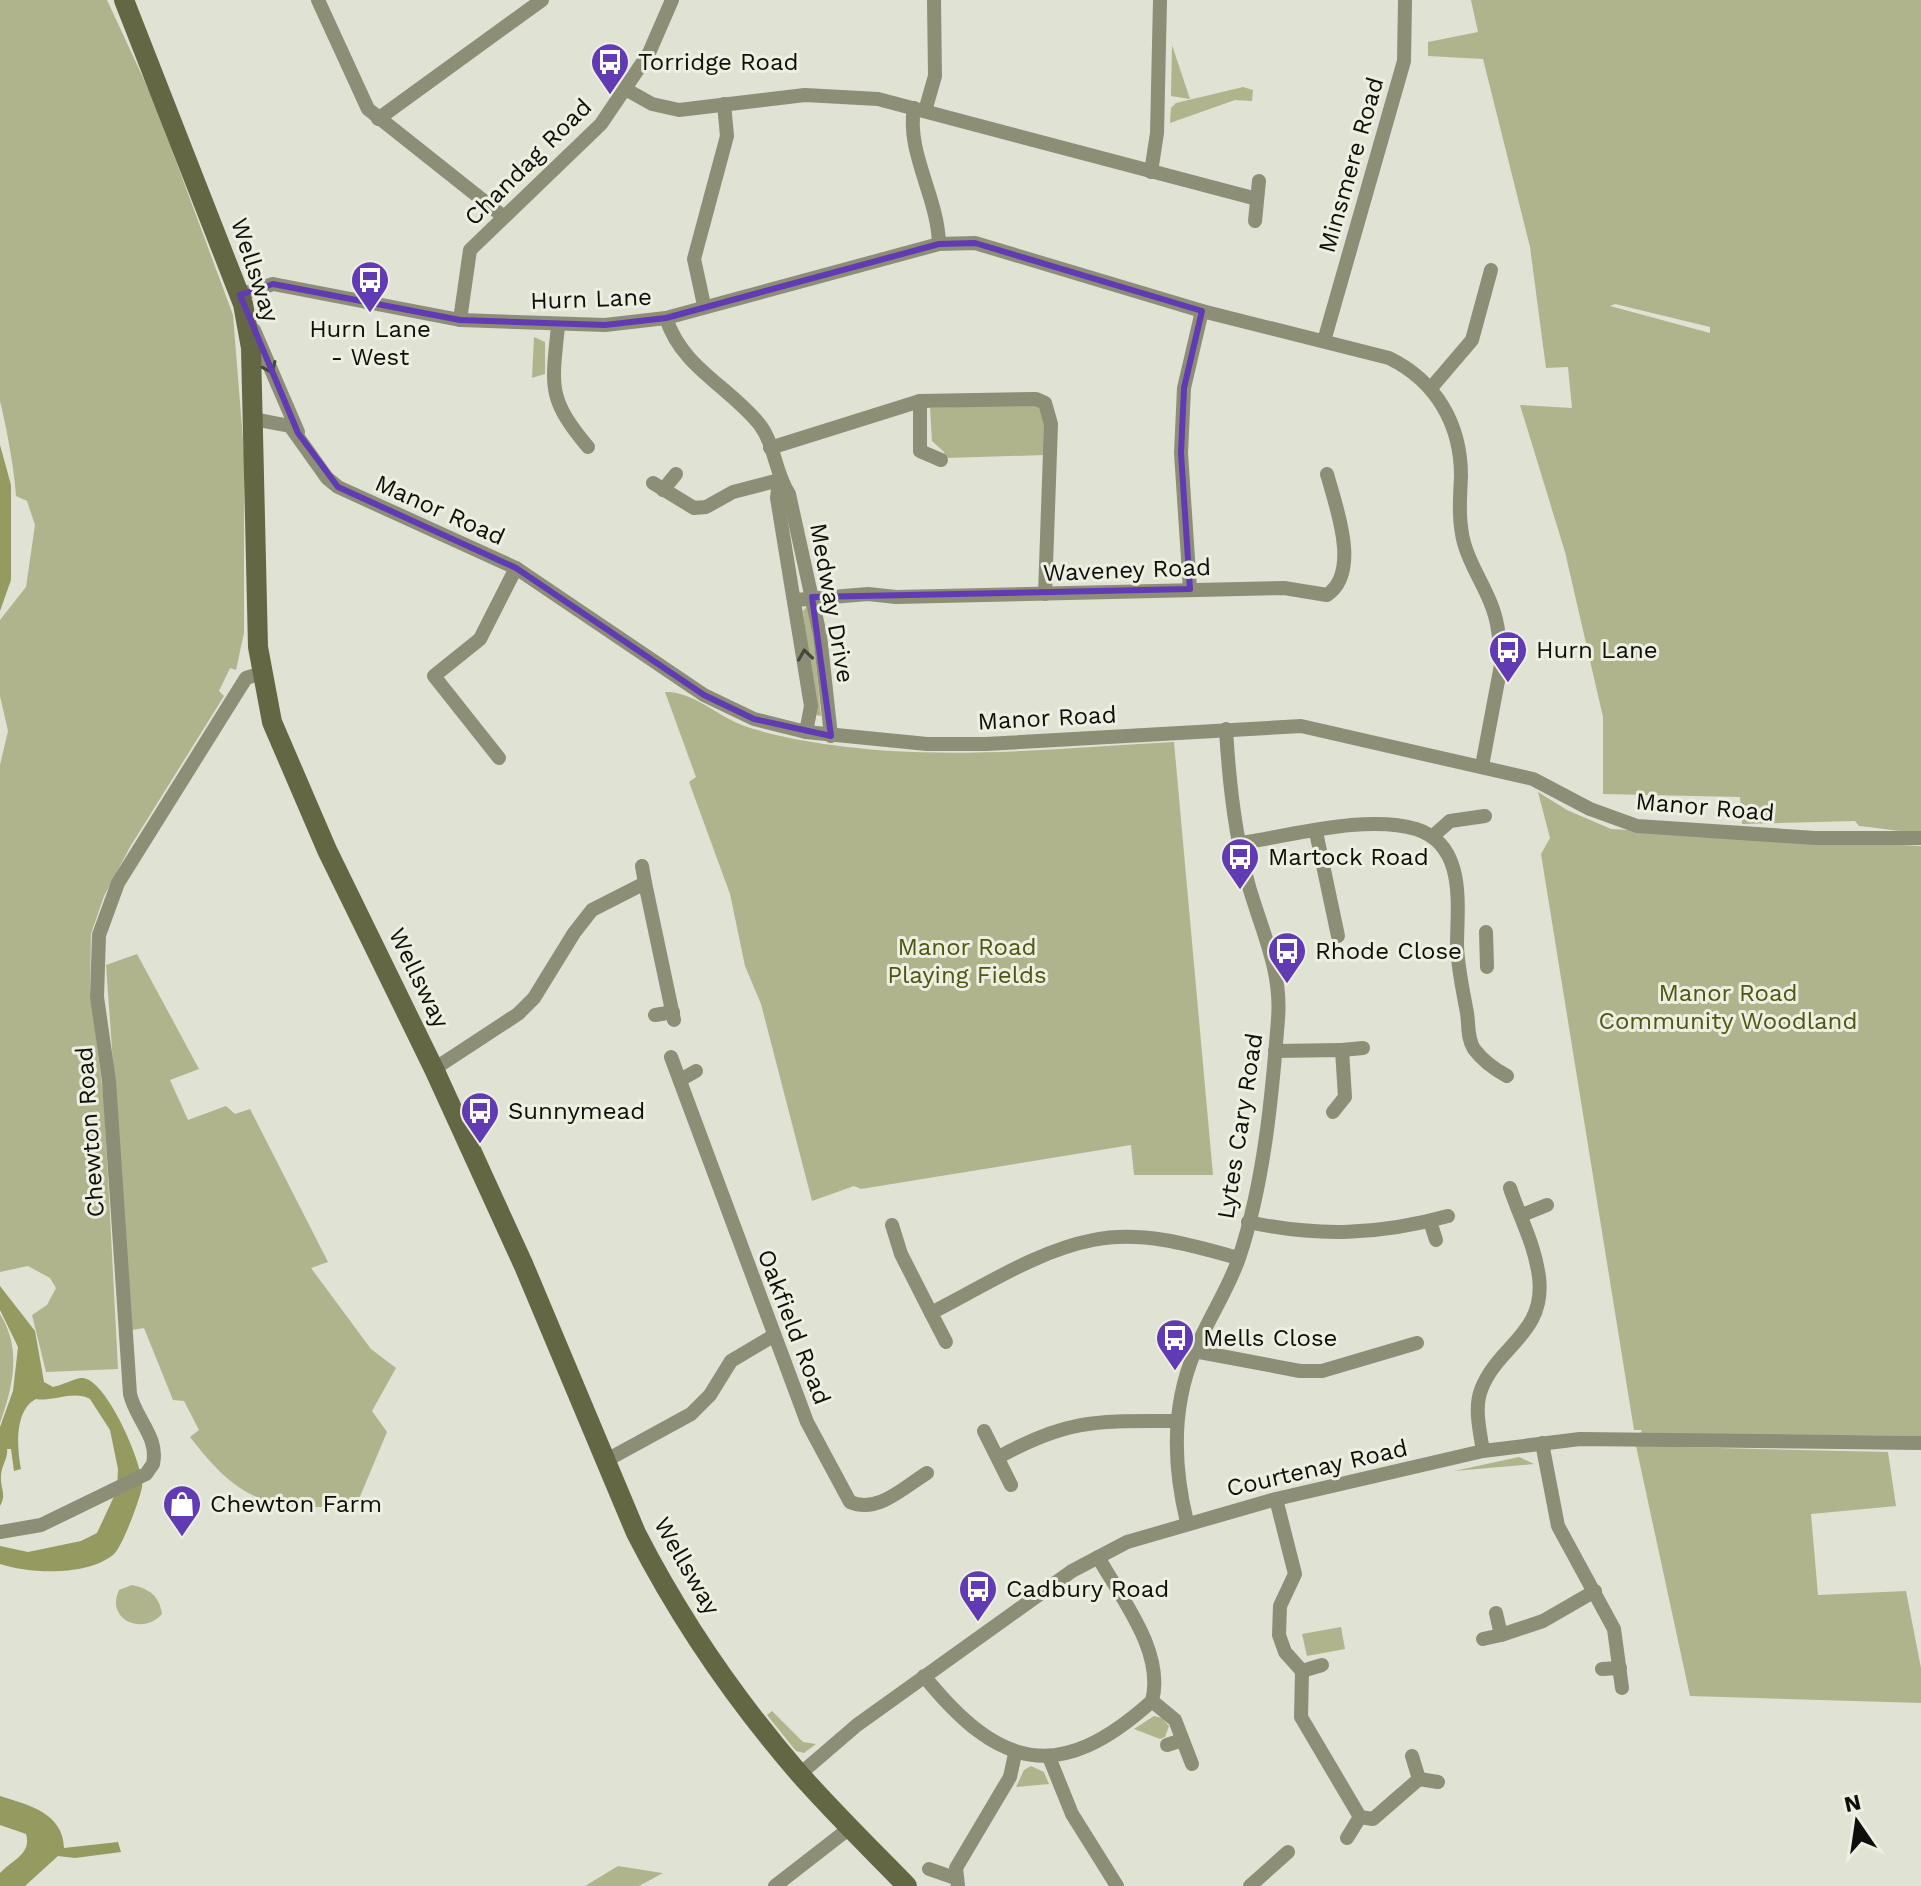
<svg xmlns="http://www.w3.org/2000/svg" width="1921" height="1886" font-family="'Work Sans',sans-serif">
  <rect width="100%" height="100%" fill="#e0e2d4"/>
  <!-- green -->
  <g fill="#b0b48d" fill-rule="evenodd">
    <path d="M0,0h107l46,99 80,216 11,137v181l-8,37 -6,-2 -11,23 5,5 -94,151 -26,49 -13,38 -1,58 14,108 14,269 -72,3 -14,-57 15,-10 9,-17 -6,-10 -22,-12 -28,6v-507l8,-34 -8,-35v-76l26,-33 9,-62 -8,-24 -11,-5c-2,-29 -9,-66 -16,-95z"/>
    <path d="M1471,0h450v832c-22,0 -41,-4 -62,-6l-4,-5 -113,3 -2,-27 -137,-3v-77l-38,-165 -45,-147 52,3 -4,-41 -22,1 -16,-121 -47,-188 -55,-3v-14l50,-10zM1615,304l95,23v6l-100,-27z"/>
    <polygon points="1172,45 1190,99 1171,96"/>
    <polygon points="1243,87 1253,90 1252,101 1235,100 1170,123 1171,108 1176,103"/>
    <polygon points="534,337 545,342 545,374 532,378"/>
    <polygon points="1033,404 1044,412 1046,455 945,458 944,452 932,441 930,408"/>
    <polygon points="807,606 811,610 821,716 816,715 803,611"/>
    <path d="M665,692c27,-1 51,23 77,33 27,10 61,16 90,20 112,16 229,3 342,-3l39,433h-79l-3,-30 -270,44 -7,-3 -42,15 -51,-197 -16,-38 -15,-72 -41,-112 7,-5z"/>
    <polygon points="1538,792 1567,810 1611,829 1921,846 1921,1436 1640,1434 1642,1430 1634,1430 1541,854 1550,838"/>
    <path d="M137,954l62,115 -29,11 18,40 38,-14 9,8 15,-5 78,153 -17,6 60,81 25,19 -24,43 15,21 -31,74c-84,4 -113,0 -166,-69l9,-7 -15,-29 -11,-1 -29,-72 -12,2 -26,-365z"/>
    <path d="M0,1314c22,35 13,72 0,109z"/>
    <polygon points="1636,1446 1888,1452 1896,1506 1811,1514 1818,1595 1906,1591 1921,1668 1921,1703 1690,1696"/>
    <polygon points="1519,1457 1534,1464 1454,1471"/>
    <path d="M132,1585c17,4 27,10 30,29 -19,22 -57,6 -43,-24z"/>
    <polygon points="1341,1627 1345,1649 1307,1656 1302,1634"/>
    <polygon points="772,1711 803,1742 816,1744 804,1753 796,1751 767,1715"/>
    <polygon points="1154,1716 1162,1718 1169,1726 1165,1737 1160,1739 1134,1729"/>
    <polygon points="1031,1766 1044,1772 1049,1784 1016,1787 1024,1770"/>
    <polygon points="618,1866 662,1873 663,1873 639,1886 585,1886"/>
  </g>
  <!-- water -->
  <g fill="#959a60">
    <polygon points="0,445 11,485 11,580 0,611"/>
    <path d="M0,1286l35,45 9,51 9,5c9,-2 21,-8 28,-9 24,-3 64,89 61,109 -2,12 -20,61 -29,68 -26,21 -83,19 -113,9v-18l28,6 53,-11 16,-8 20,-43 1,-21 -8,-39 -20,-31c-17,-9 -36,3 -54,0 -22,11 -19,50 -15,70l-7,2 -3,-22h-4c1,10 -5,15 -6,26 -1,14 6,19 -1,31v-79l13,-36 5,-44 -18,-37z"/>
    <path d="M0,1796c29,9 63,17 64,52l54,-6 3,10 -46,6 -17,-2 -33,30h-25v-13c12,-13 32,-19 26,-39l-26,-9z"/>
  </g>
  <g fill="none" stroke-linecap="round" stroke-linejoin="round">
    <!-- street -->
    <g stroke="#8c8e76" stroke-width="14">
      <polyline points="318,0 368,109 504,217"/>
      <polyline points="627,90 652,104 679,110 805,95 878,99 1257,199"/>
      <path d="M914,108c-8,44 24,89 25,136"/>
      <polyline points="925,111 935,76 934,0"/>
      <polyline points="378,119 542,0"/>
      <polyline points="1151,172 1157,133 1160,0"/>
      <polyline points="1255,221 1259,181"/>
      <path d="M240,295l33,-11 187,36 145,5 61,-7 273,-74 36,-1 227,68 187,47c47,23 72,66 72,118 -1,23 -3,44 3,67 6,22 19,40 27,61 8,19 9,41 10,61l-19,101"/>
      <polyline points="704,305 694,259 727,136 724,104"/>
      <path d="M666,318c16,50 63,68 94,107 15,20 15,48 29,69l31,141 11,101"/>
      <polyline points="460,320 470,250 601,124 649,53 672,0"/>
      <path d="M558,326c-6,61 -11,72 30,121"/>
      <polyline points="254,330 298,432"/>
      <polyline points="1324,341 1404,61 1405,0"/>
      <polyline points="1431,388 1472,340 1491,270"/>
      <polyline points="920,401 920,451 941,460"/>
      <polyline points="254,419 290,426 327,478 338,487 516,568 704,695 754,719 806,732 927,744 986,744 1301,726 1533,779 1590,809 1637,826 1815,838 1921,838"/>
      <polyline points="770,448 920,401 1036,399 1045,403 1051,424 1045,594"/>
      <polyline points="779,480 777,498 811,706 806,732"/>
      <polyline points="653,483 694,508 706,507 733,492 779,480"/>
      <polyline points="663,490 676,474"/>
      <polyline points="1190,589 1181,453 1184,388 1202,311"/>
      <path d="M796,600l72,-6 28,3 388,-9 43,7c34,-23 9,-88 0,-121"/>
      <polyline points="499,758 434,676 480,639 516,568"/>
      <polyline points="1316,832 1338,936"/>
      <polyline points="1433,836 1450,821 1485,816"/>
      <path d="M1240,843c51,-7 126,-29 176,-14 51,16 41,77 41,117 1,23 6,45 10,67 2,13 0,25 7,36 9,12 20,20 33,27"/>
      <polyline points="645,883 674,1020"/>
      <polyline points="1486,932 1487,967"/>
      <polyline points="655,1015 673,1012"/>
      <polyline points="1342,1050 1363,1048"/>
      <polyline points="1275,1051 1342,1050 1345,1097 1333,1112"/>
      <path d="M671,1057l136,365 43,80c28,12 54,-15 77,-29"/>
      <polyline points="434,1069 518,1014 534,998 574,933 592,910 645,883 642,866"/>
      <polyline points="680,1080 696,1071"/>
      <polyline points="1522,1215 1547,1205"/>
      <polyline points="1430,1221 1436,1240"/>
      <path d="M1248,1222c70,15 131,13 200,-6"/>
      <path d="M892,1225l9,29 30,59c52,-26 105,-62 162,-73 49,-10 99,5 145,18"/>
      <polyline points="931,1313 946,1342"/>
      <polyline points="1194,1351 1300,1371 1322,1371 1417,1343"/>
      <polyline points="984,1431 1011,1485"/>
      <polyline points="1542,1443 1558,1526 1614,1629 1622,1688"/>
      <path d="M1483,1451c-3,-19 -9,-43 -2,-61 16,-44 65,-56 58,-113 -4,-32 -19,-59 -29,-89"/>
      <path d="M999,1457c70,-39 100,-36 178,-36"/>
      <polyline points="605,1461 691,1414 710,1395 731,1361 773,1336"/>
      <polyline points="1276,1499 1295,1574 1280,1606 1279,1635 1285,1652 1302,1671 1301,1717 1360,1817 1373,1819 1419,1779 1412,1756"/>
      <path d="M1187,1522c-14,-57 -16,-115 8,-171 13,-32 33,-61 44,-93 25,-75 33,-161 39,-239 4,-46 -15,-86 -28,-129 -15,-52 -21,-107 -24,-161"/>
      <path d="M0,1532l41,-7 105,-51 7,-10c6,-27 -17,-44 -23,-70l-21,-313 -12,-84 2,-62 19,-52 128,-205 16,-5"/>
      <polyline points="1496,1613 1501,1635 1543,1621 1595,1591"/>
      <polyline points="1483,1639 1501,1635"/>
      <polyline points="1602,1669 1620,1668"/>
      <polyline points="1302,1671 1322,1665"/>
      <path d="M924,1676c75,93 135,109 228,25 13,-49 -31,-103 -54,-144"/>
      <polyline points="1152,1701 1175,1720 1192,1764"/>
      <polyline points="1167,1745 1182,1740"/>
      <polyline points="1049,1757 1072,1814 1117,1886"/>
      <polyline points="800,1774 857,1725 1072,1571 1127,1542 1276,1499 1483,1451 1580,1439 1921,1443"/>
      <polyline points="1419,1779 1438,1782"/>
      <polyline points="1347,1838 1360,1817"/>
      <polyline points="929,1869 955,1878"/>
      <polyline points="775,1886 851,1827"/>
      <polyline points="958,1886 956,1868 1010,1777 1015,1754"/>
      <polyline points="1250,1886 1288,1852"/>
    </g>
    <!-- secondary -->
    <path stroke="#646743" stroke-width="20" d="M124,0l119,304 8,44 7,299 14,75 55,128 107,219 90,197 112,267c43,84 99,166 161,238 35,40 73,77 110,115"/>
  </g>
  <!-- one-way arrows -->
  <defs><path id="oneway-chevron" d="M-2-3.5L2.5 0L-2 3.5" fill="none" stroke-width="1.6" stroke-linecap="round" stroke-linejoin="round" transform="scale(2)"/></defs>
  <g stroke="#47483b">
    <use href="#oneway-chevron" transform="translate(270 368) rotate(67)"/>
    <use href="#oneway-chevron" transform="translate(805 655) rotate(-98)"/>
  </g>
  <!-- marked area -->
  <path fill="none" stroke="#603bb3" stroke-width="6" stroke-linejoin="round" d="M975,243l227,68 -18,77 -3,65 9,136 -378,8 19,139 -77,-17 -50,-24 -188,-127 -178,-81 -40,-54 -58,-138 33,-11 187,36 145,5 61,-7 273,-74z"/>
  <!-- icons -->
  <defs>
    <g id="bus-pin" transform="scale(2)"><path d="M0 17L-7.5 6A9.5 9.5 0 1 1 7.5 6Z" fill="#603bb3" stroke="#edefe1"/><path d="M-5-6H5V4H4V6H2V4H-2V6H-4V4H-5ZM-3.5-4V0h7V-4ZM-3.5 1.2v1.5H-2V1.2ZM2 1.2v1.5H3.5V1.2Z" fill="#fff"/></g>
    <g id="shop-pin" transform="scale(2)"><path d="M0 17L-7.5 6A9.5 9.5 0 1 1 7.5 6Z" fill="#603bb3" stroke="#edefe1"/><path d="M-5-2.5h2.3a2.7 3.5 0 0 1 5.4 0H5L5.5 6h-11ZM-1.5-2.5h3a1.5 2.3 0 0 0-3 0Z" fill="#fff"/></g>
  </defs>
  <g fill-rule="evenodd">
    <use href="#bus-pin" x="610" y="62"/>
    <use href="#bus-pin" x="370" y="280"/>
    <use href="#bus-pin" x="1508" y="650"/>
    <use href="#bus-pin" x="1240" y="857"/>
    <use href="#bus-pin" x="1287" y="951"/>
    <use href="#bus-pin" x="480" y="1111"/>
    <use href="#bus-pin" x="1175" y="1338"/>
    <use href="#shop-pin" x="182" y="1504"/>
    <use href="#bus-pin" x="978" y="1589"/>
  </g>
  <g text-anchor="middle" stroke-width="6" stroke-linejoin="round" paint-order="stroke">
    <!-- poi labels -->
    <g font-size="24" fill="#0e0f0a" stroke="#edefe1" text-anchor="start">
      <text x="638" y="70">Torridge Road</text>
      <text x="370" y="337" text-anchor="middle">Hurn Lane<tspan x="370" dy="28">- West</tspan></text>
      <text x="1536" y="658">Hurn Lane</text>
      <text x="1268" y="865">Martock Road</text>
      <text x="1315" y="959">Rhode Close</text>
      <text x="508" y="1119">Sunnymead</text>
      <text x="1203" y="1346">Mells Close</text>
      <text x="210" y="1512">Chewton Farm</text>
      <text x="1006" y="1597">Cadbury Road</text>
    </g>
    <!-- street labels -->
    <g font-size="24" fill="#0e0f0a" stroke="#edefe1">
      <text transform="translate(528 162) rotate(-45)" y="8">Chandag Road</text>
      <text transform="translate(1351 165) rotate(-74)" y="8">Minsmere Road</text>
      <text transform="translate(255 270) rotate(72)" y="8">Wellsway</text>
      <text transform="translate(591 299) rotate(-2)" y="8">Hurn Lane</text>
      <text transform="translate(440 510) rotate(24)" y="8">Manor Road</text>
      <text transform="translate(1127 570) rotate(-2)" y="8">Waveney Road</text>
      <text transform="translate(832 603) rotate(80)" y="8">Medway Drive</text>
      <text transform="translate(1047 718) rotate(-3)" y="8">Manor Road</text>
      <text transform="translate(1705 807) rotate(5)" y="8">Manor Road</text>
      <text transform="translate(419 978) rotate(64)" y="8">Wellsway</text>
      <text transform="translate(1240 1126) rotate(-81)" y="8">Lytes Cary Road</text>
      <text transform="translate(90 1132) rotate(-94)" y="8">Chewton Road</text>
      <text transform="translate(794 1327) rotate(69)" y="8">Oakfield Road</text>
      <text transform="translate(1317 1468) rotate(-13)" y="8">Courtenay Road</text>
      <text transform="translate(687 1566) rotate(60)" y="8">Wellsway</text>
    </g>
    <!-- park labels -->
    <g font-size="24" fill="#515510" stroke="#edefe1">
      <text x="967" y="955">Manor Road<tspan x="967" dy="28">Playing Fields</tspan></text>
      <text x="1728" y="1001">Manor Road<tspan x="1728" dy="28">Community Woodland</tspan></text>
    </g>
  </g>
  <!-- north arrow -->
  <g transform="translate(1857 1822) rotate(347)" stroke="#edefe1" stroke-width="6" paint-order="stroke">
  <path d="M0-6L14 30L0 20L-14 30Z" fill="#0e0f0a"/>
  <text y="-12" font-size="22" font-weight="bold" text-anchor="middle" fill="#0e0f0a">N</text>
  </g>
</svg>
